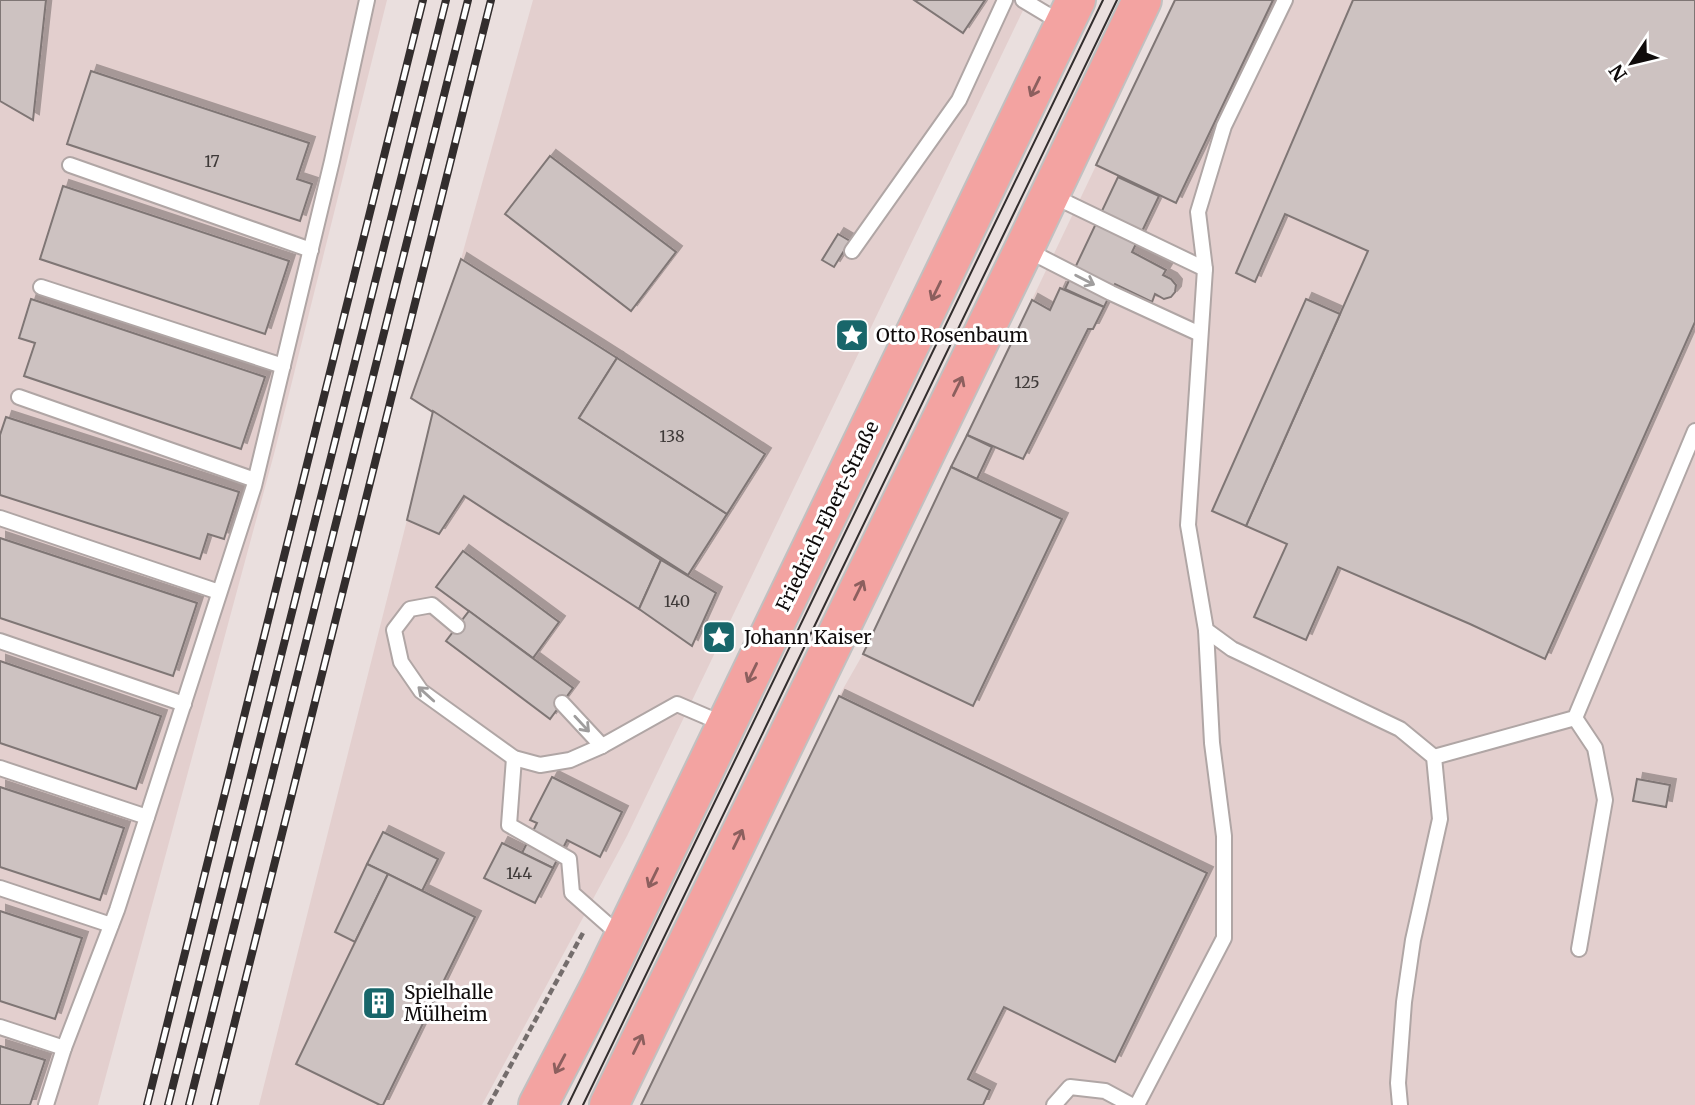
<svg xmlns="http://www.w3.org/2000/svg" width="1695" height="1105" font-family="Merriweather,serif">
  <defs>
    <filter id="shadow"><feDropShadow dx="6" dy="-6" stdDeviation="0" flood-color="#0004"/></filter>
  </defs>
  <rect width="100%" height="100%" fill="#eadfde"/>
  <!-- built -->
  <g fill="#e3cfce">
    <polygon points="0,0 387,0 274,454 98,1105 0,1105"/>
    <polygon points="533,0 1028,0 627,836 482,1105 259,1105 407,520 433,411 411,398 461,259"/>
    <polygon points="1175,0 1695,0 1695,1105 641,1105 839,696 863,654"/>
  </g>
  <!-- building -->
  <g fill="#cdc2c1" stroke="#7f7675" stroke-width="2" filter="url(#shadow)">
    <polygon points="0,0 46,0 33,120 0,101"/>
    <polygon points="914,0 985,0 963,33"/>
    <polygon points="1175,0 1273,0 1176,203 1096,165"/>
    <polygon points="1353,0 1695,0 1695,322 1545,659 1470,624 1338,567 1306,640 1254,617 1287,544 1246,526 1368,251 1285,214 1255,282 1236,273"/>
    <polygon points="91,71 309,143 297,179 312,184 300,221 67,144"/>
    <polygon points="550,156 676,252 631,311 505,214"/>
    <polygon points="1118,177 1159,196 1132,252 1166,270 1163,275 1171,279 1176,285 1175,292 1171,297 1164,299 1155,294 1152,302 1115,284 1104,307 1065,289"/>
    <polygon points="63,186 289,261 265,334 40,259"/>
    <polygon points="838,234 850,241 834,267 822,260"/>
    <polygon points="461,259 617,358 579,418 727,514 688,575 411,398"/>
    <polygon points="1060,288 1104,307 1093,329 1088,329 1023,459 967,435 1032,300 1050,310"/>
    <polygon points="31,299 265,377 241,449 24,376 35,343 19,338"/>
    <polygon points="1306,299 1340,314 1246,526 1212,511"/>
    <polygon points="617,358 765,454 727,514 579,418"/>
    <polygon points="433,411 661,560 639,609 464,496 439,534 407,520"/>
    <polygon points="6,417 239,492 224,539 208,534 200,559 0,495 0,435"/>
    <polygon points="967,435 992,447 977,479 951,467"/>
    <polygon points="951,467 1062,519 973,706 863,654"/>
    <polygon points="0,538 197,603 173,676 0,618"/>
    <polygon points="463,551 559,622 533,658 436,587"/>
    <polygon points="661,560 716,593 692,646 639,609"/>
    <polygon points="469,611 573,688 550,719 446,641"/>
    <polygon points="0,661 161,716 136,789 0,743"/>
    <polygon points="839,696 1207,873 1115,1062 1004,1007 968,1079 990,1090 983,1105 641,1105"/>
    <polygon points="552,777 622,812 600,857 567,840 553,868 522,853 537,823 530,820"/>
    <polygon points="1637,779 1670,785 1666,807 1633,801"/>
    <polygon points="0,787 124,828 100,900 0,867"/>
    <polygon points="383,832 438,859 422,891 367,864"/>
    <polygon points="502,843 553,868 535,903 484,878"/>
    <polygon points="367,864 388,874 355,942 335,932"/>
    <polygon points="388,874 475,917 383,1105 380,1105 296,1064"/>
    <polygon points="0,911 82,938 55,1019 0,1001"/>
    <polygon points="0,1046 45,1060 30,1105 0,1105"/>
  </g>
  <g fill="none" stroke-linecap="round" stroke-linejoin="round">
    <!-- service casing -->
    <g stroke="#b0a6a5" stroke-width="18">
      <g id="service">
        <polyline points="1023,0 1063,24"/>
        <polyline points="1285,0 1224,126 1198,212 1205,269 1188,525 1206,630 1232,649 1400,729 1434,757 1440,819 1413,940 1404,1002 1398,1083 1400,1105"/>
        <polyline points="70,165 311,250"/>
        <polyline points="1051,195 1205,269"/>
        <polyline points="1025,249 1111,293 1200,334"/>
        <polyline points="852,251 959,100 1005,0"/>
        <polyline points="41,287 283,366"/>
        <polyline points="19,397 255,480"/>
        <polyline points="0,518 219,592"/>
        <polyline points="457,626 432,605 410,609 394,630 401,662 421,691 514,758 540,765 570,760 602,746 677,704 726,725"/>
        <polyline points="0,641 184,704"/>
        <polyline points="562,703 602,746"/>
        <polyline points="1575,718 1595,748 1605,800 1579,949"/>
        <polyline points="1434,757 1575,718 1695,431"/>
        <polyline points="514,758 509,825 569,859 572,893 623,938"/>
        <polyline points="0,768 147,817"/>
        <polyline points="0,888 111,925"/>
        <polyline points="0,1027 64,1048"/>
        <polyline points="46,1105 64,1048 117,910 254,486 332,161 367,0"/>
        <polyline points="1054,1105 1070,1087 1105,1091 1131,1105"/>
        <polyline points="1137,1105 1224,938 1224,836 1212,743 1206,630"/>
      </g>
    </g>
    <!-- primary casing -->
    <g stroke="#c1c0c0" stroke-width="42">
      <g id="primary">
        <polyline points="538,1105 602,982 1076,0"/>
        <polyline points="609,1105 1024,249 1142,0"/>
      </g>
    </g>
    <!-- path -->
    <polyline stroke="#746d6c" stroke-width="4.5" stroke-dasharray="7 3.5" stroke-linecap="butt" points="489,1105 584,931"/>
    <!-- service -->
    <use href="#service" stroke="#fff" stroke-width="14"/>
    <!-- primary -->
    <use href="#primary" stroke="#f3a3a1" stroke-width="38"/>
    <!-- tram -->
    <g stroke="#322d2d" stroke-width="2">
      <polyline points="568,1105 1103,0"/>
      <polyline points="583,1105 1117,0"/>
    </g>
    <!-- rail casing -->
    <g stroke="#322d2d" stroke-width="8">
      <g id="rail">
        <polyline points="147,1105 423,0"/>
        <polyline points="168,1105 446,0"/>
        <polyline points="189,1105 468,0"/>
        <polyline points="214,1105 491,0"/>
      </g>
    </g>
    <!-- rail -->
    <use href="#rail" stroke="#fff" stroke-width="5" stroke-dasharray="16" stroke-linecap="butt"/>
  </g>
  <!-- one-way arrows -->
  <defs><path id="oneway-shaft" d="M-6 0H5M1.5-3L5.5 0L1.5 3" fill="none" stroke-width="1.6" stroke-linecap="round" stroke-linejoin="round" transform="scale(1.75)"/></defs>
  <g stroke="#8c5f5e">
    <use href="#oneway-shaft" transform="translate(1035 87) rotate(116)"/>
    <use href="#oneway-shaft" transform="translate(936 291) rotate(116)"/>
    <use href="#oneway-shaft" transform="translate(958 386) rotate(-64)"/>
    <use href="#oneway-shaft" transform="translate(859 590) rotate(-64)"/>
    <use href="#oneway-shaft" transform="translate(752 673) rotate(116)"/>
    <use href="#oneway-shaft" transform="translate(738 839) rotate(-64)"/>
    <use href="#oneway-shaft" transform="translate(653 878) rotate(116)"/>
    <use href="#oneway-shaft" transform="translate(638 1044) rotate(-64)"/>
    <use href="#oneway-shaft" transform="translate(560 1064) rotate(118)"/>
  </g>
  <g stroke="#9f9d9d">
    <use href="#oneway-shaft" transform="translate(1085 280) rotate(27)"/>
    <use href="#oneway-shaft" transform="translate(426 694) rotate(-138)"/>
    <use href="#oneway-shaft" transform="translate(582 724) rotate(47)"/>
  </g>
  <!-- icons -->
  <defs>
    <g id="sight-square" transform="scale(1.75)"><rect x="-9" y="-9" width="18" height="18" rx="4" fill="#18666a" stroke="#fff"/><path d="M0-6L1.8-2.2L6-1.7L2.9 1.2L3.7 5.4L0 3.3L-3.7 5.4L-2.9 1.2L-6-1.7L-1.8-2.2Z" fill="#fff"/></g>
    <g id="building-square" transform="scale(1.75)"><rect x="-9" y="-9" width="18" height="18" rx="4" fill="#18666a" stroke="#fff"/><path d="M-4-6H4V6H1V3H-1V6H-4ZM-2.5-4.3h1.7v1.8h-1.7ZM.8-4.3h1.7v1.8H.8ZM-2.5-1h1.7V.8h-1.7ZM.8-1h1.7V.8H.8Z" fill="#fff"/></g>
  </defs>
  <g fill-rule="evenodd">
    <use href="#sight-square" x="852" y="335"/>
    <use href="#sight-square" x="719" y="637"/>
    <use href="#building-square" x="379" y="1003"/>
  </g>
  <g text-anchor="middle" stroke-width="6" stroke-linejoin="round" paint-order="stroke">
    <!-- number labels -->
    <g font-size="16" fill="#3e3938">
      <text x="212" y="167">17</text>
      <text x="1027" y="388">125</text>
      <text x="672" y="442">138</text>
      <text x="677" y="607">140</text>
      <text x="519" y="879">144</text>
    </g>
    <!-- poi labels -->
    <g font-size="19" fill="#0f0b0b" stroke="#fff" text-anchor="start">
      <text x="876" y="342">Otto Rosenbaum</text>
      <text x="744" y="644">Johann Kaiser</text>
      <text x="404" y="999">Spielhalle<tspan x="404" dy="22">Mülheim</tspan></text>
    </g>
    <!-- street labels -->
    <g font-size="19" fill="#0f0b0b" stroke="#fff">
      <text transform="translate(827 516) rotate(-64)" y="7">Friedrich-Ebert-Straße</text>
    </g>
  </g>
  <!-- north arrow -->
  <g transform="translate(1632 63) rotate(235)" stroke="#ffffff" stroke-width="5" paint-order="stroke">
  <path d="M0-5L12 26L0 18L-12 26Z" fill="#0f0b0b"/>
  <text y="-10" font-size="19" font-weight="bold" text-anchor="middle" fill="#0f0b0b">N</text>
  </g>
</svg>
